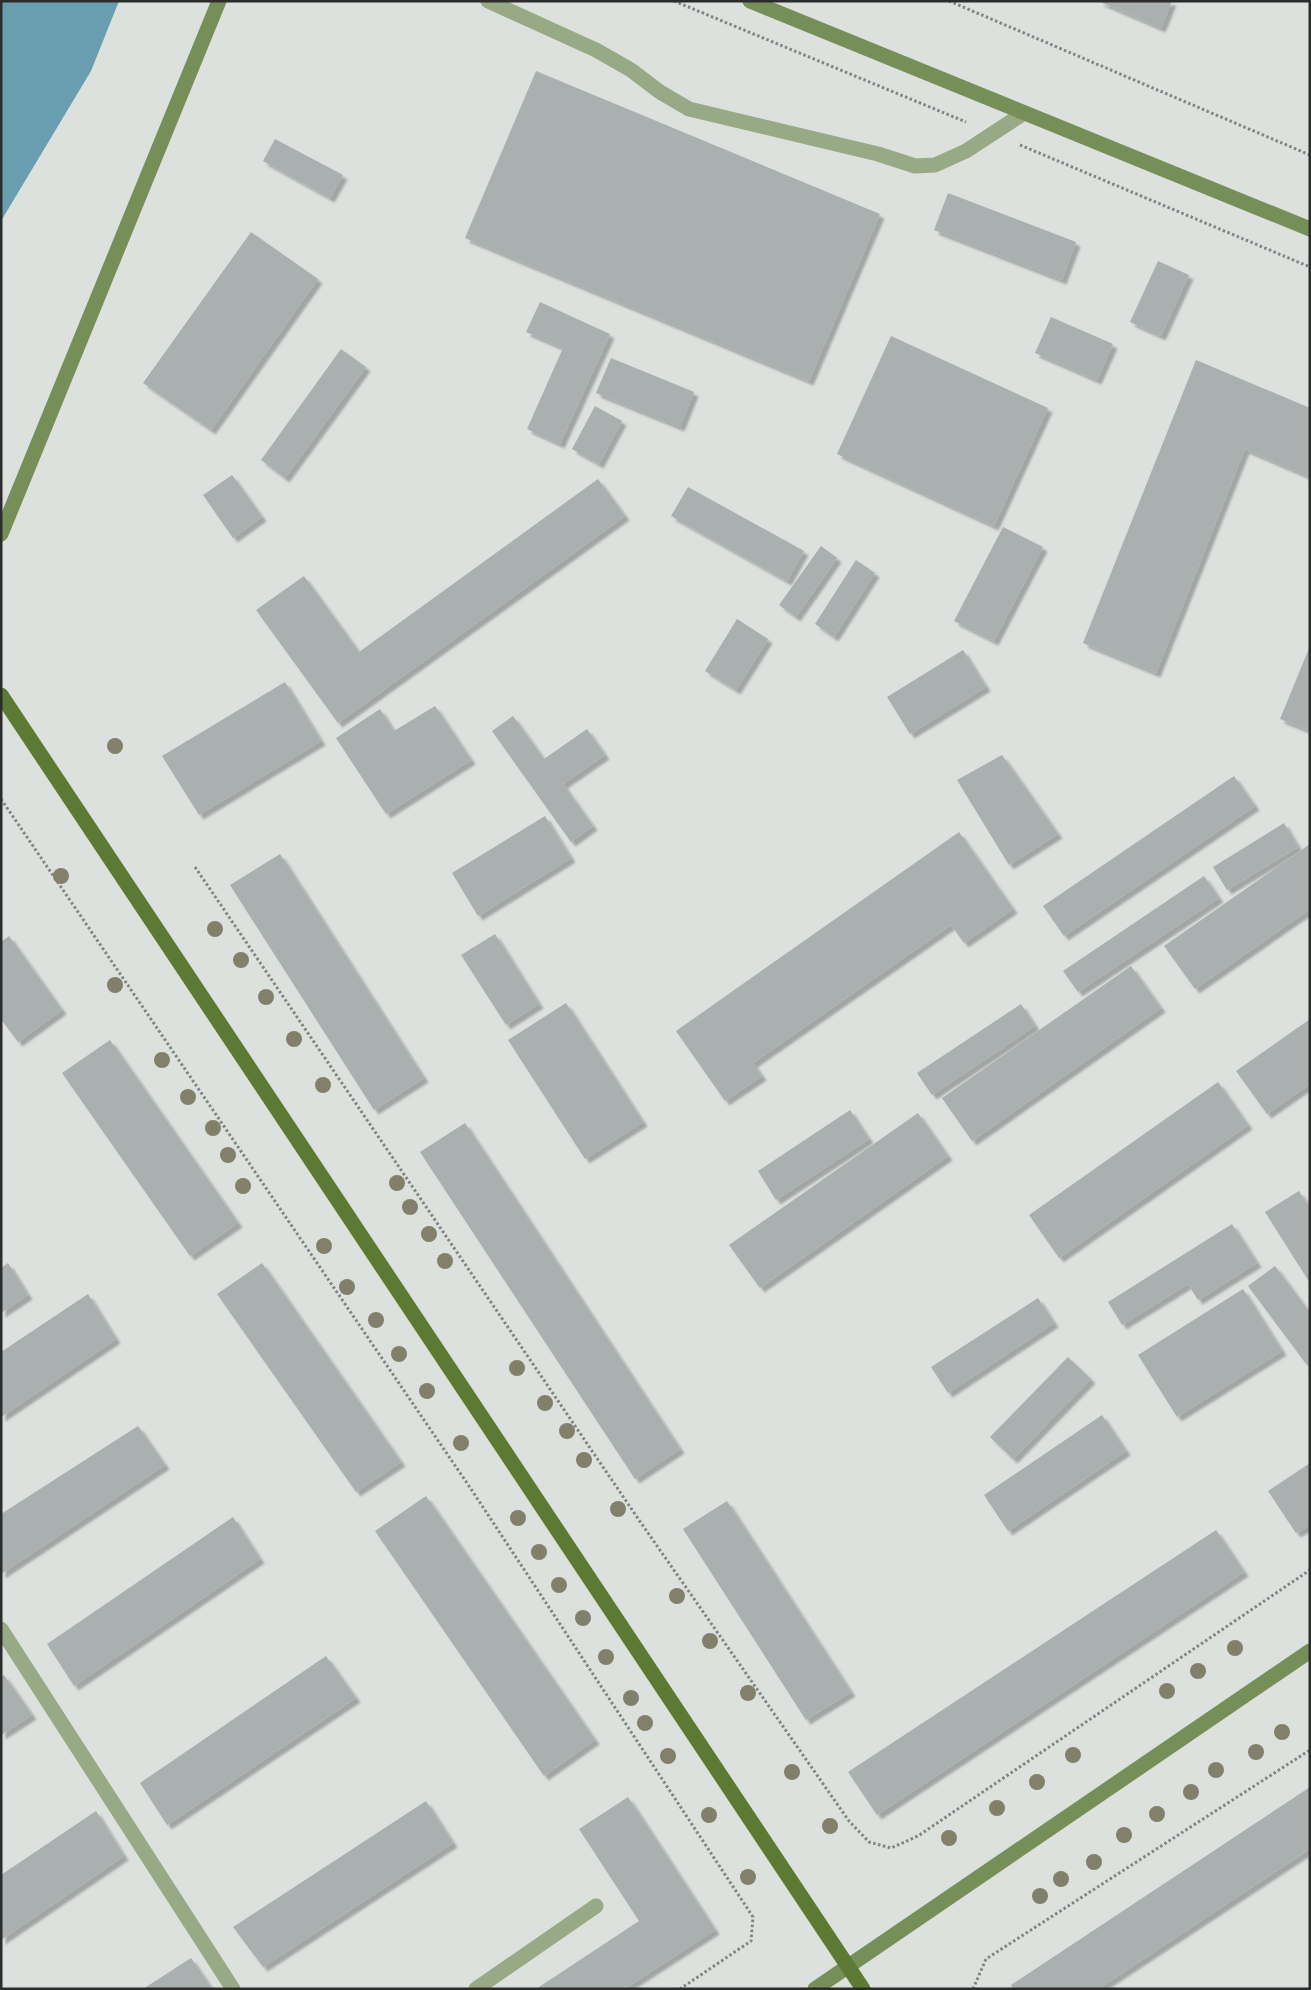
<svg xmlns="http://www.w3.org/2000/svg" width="1311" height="1990" font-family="'DejaVu Sans',sans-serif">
  <defs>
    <filter id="shadow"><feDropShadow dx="4.5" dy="4.5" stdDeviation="1" flood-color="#0004"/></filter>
  </defs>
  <rect width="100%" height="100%" fill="#dce1de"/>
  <!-- water -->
  <polygon fill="#699db0" points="1,1 119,1 91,71 1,221"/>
  <!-- building -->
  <g fill="#aaafaf" filter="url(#shadow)">
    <polygon points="1098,1 1172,1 1161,28"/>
    <polygon points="536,71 880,214 809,381 465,238"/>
    <polygon points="275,139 343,175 330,198 263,161"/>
    <polygon points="948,193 1076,242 1062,280 934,230"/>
    <polygon points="251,232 318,279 211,430 143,383"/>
    <polygon points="1158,261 1189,275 1161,336 1130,322"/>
    <polygon points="540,302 610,334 560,444 527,429 563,348 526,332"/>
    <polygon points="1051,317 1113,344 1097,380 1035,353"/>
    <polygon points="891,336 1048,408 994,526 837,454"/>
    <polygon points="341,349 366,367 285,478 261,460"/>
    <polygon points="611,358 694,392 680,427 596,393"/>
    <polygon points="1196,360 1310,408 1310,477 1245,449 1156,673 1083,643"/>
    <polygon points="595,406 622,421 599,464 572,449"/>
    <polygon points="232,475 262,517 233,538 203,495"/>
    <polygon points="598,479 625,516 338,723 256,610 304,576 359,652"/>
    <polygon points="688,487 804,551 787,581 671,516"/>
    <polygon points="1003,527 1043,547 994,641 954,621"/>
    <polygon points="821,546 837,558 796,617 779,605"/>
    <polygon points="856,560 875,573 834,637 815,624"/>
    <polygon points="737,619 768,639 736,690 705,671"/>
    <polygon points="1310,646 1310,731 1280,719"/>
    <polygon points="963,650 986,687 910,734 887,697"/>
    <polygon points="285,682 321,741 199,815 162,756"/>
    <polygon points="435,706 471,760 386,814 336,738 380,709 394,731"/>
    <polygon points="513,716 544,759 587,729 605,755 563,784 593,826 571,842 492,731"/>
    <polygon points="1002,755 1058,834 1009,865 957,780"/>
    <polygon points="1234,776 1255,806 1064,936 1043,906"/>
    <polygon points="545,816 571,858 478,916 452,873"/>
    <polygon points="1284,823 1298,847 1227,890 1213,867"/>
    <polygon points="959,832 1013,909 964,943 951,925 753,1063 762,1076 725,1101 676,1031"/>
    <polygon points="1310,844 1310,909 1195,989 1164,946"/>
    <polygon points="280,854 424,1078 374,1110 230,885"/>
    <polygon points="1204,876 1219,898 1078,992 1063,971"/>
    <polygon points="495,934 539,1004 506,1025 461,955"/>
    <polygon points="9,936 62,1010 18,1042 1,1019 1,942"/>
    <polygon points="1131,966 1161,1008 972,1141 942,1098"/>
    <polygon points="566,1003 643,1122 585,1159 508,1040"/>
    <polygon points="1021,1004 1035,1026 932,1095 917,1073"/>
    <polygon points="1310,1019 1310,1084 1267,1114 1236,1071"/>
    <polygon points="110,1040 238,1223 190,1256 62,1073"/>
    <polygon points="1218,1082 1248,1125 1059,1258 1029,1215"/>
    <polygon points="850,1110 869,1139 776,1200 758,1171"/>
    <polygon points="918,1113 948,1156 760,1288 729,1245"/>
    <polygon points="465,1123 680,1449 635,1479 420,1152"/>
    <polygon points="1299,1191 1310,1209 1310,1283 1265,1212"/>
    <polygon points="1232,1224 1257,1263 1198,1300 1188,1284 1122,1325 1108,1302"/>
    <polygon points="8,1263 28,1295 1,1313 1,1268"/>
    <polygon points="262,1263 401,1462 356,1492 217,1294"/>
    <polygon points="1275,1266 1310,1313 1310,1364 1307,1365 1248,1286"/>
    <polygon points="1243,1289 1282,1351 1177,1417 1138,1355"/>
    <polygon points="88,1294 116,1339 1,1417 1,1352"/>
    <polygon points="1038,1298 1054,1323 948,1393 931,1367"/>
    <polygon points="1068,1357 1091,1379 1013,1459 990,1437"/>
    <polygon points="1102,1415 1126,1451 1008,1531 984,1495"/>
    <polygon points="138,1426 165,1465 1,1574 1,1514"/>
    <polygon points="1310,1463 1310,1525 1296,1533 1268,1491"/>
    <polygon points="426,1496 595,1740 544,1776 375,1531"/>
    <polygon points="727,1501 851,1692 806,1720 683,1529"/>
    <polygon points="233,1517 260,1559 74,1686 47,1644"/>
    <polygon points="1216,1530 1244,1572 877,1815 848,1772"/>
    <polygon points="326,1656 356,1698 167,1825 140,1783"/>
    <polygon points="4,1675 32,1715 1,1735 1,1677"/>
    <polygon points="1310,1787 1310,1849 1098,1989 1013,1989 1011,1985"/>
    <polygon points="628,1797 715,1930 624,1989 536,1989 639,1921 579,1829"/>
    <polygon points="426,1801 453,1843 263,1967 233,1927"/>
    <polygon points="96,1811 124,1856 1,1940 1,1875"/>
    <polygon points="191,1958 212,1989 143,1989"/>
  </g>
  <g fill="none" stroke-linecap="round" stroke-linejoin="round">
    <!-- path -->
    <g stroke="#818482" stroke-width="3" stroke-dasharray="2.5 2.5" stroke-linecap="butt">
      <polyline points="674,1 966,122"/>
      <polyline points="949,1 1310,155"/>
      <polyline points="1020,145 1310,267"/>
      <polyline points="1,799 471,1489 753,1917 751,1941 680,1989"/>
      <polyline points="195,867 639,1520 849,1821 869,1842 891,1848 918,1836 1310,1570"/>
      <polyline points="973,1989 986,1959 1310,1750"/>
    </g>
    <!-- minor -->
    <g stroke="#98a985" stroke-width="15">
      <polyline points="488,1 596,50 631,70 660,92 689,109 878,154 915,166 935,165 966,151 1024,113"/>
      <polyline points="1,1629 233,1989"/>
      <polyline points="476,1989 596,1906"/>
    </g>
    <!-- secondary -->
    <g stroke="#768e58" stroke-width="15">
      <polyline points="750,1 1310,229"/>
      <polyline points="1,534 219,1"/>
      <polyline points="815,1989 1310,1651"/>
    </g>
    <!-- primary -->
    <polyline stroke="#5d7a34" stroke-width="15" points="1,695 863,1989"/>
  </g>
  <!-- trees -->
  <g fill="#82806a">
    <circle cx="115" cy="746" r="8"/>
    <circle cx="61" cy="876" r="8"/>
    <circle cx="215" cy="929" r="8"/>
    <circle cx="241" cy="960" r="8"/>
    <circle cx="115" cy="985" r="8"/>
    <circle cx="266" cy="997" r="8"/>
    <circle cx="294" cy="1039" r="8"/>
    <circle cx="162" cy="1060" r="8"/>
    <circle cx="323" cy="1085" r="8"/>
    <circle cx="188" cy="1097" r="8"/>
    <circle cx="213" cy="1128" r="8"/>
    <circle cx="228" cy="1155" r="8"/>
    <circle cx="397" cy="1183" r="8"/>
    <circle cx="243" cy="1186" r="8"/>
    <circle cx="410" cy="1207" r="8"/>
    <circle cx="429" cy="1234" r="8"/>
    <circle cx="324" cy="1246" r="8"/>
    <circle cx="445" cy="1261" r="8"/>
    <circle cx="347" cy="1287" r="8"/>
    <circle cx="376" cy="1320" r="8"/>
    <circle cx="399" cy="1354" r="8"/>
    <circle cx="517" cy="1368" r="8"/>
    <circle cx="427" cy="1391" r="8"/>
    <circle cx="545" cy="1403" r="8"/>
    <circle cx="567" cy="1431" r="8"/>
    <circle cx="461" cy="1443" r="8"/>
    <circle cx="584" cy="1460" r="8"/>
    <circle cx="618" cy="1509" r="8"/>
    <circle cx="518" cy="1518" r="8"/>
    <circle cx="539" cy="1552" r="8"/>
    <circle cx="559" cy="1585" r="8"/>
    <circle cx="677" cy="1596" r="8"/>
    <circle cx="583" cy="1618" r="8"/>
    <circle cx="710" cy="1641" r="8"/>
    <circle cx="1235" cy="1648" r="8"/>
    <circle cx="606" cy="1657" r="8"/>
    <circle cx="1198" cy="1671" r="8"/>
    <circle cx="1167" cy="1691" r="8"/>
    <circle cx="748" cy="1693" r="8"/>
    <circle cx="631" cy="1698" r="8"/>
    <circle cx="645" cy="1723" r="8"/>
    <circle cx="1282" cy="1732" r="8"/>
    <circle cx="1256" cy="1752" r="8"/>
    <circle cx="1073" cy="1755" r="8"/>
    <circle cx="668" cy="1756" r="8"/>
    <circle cx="1216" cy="1770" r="8"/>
    <circle cx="792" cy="1772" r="8"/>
    <circle cx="1037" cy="1782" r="8"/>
    <circle cx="1191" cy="1792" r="8"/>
    <circle cx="997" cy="1808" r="8"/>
    <circle cx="1157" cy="1814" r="8"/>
    <circle cx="709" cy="1815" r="8"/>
    <circle cx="830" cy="1826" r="8"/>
    <circle cx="1124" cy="1835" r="8"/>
    <circle cx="949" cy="1838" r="8"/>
    <circle cx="1094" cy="1862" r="8"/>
    <circle cx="748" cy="1877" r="8"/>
    <circle cx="1061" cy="1879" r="8"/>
    <circle cx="1040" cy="1896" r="8"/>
  </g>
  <!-- border -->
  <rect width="1311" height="1990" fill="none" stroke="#2b2c2b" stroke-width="5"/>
</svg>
